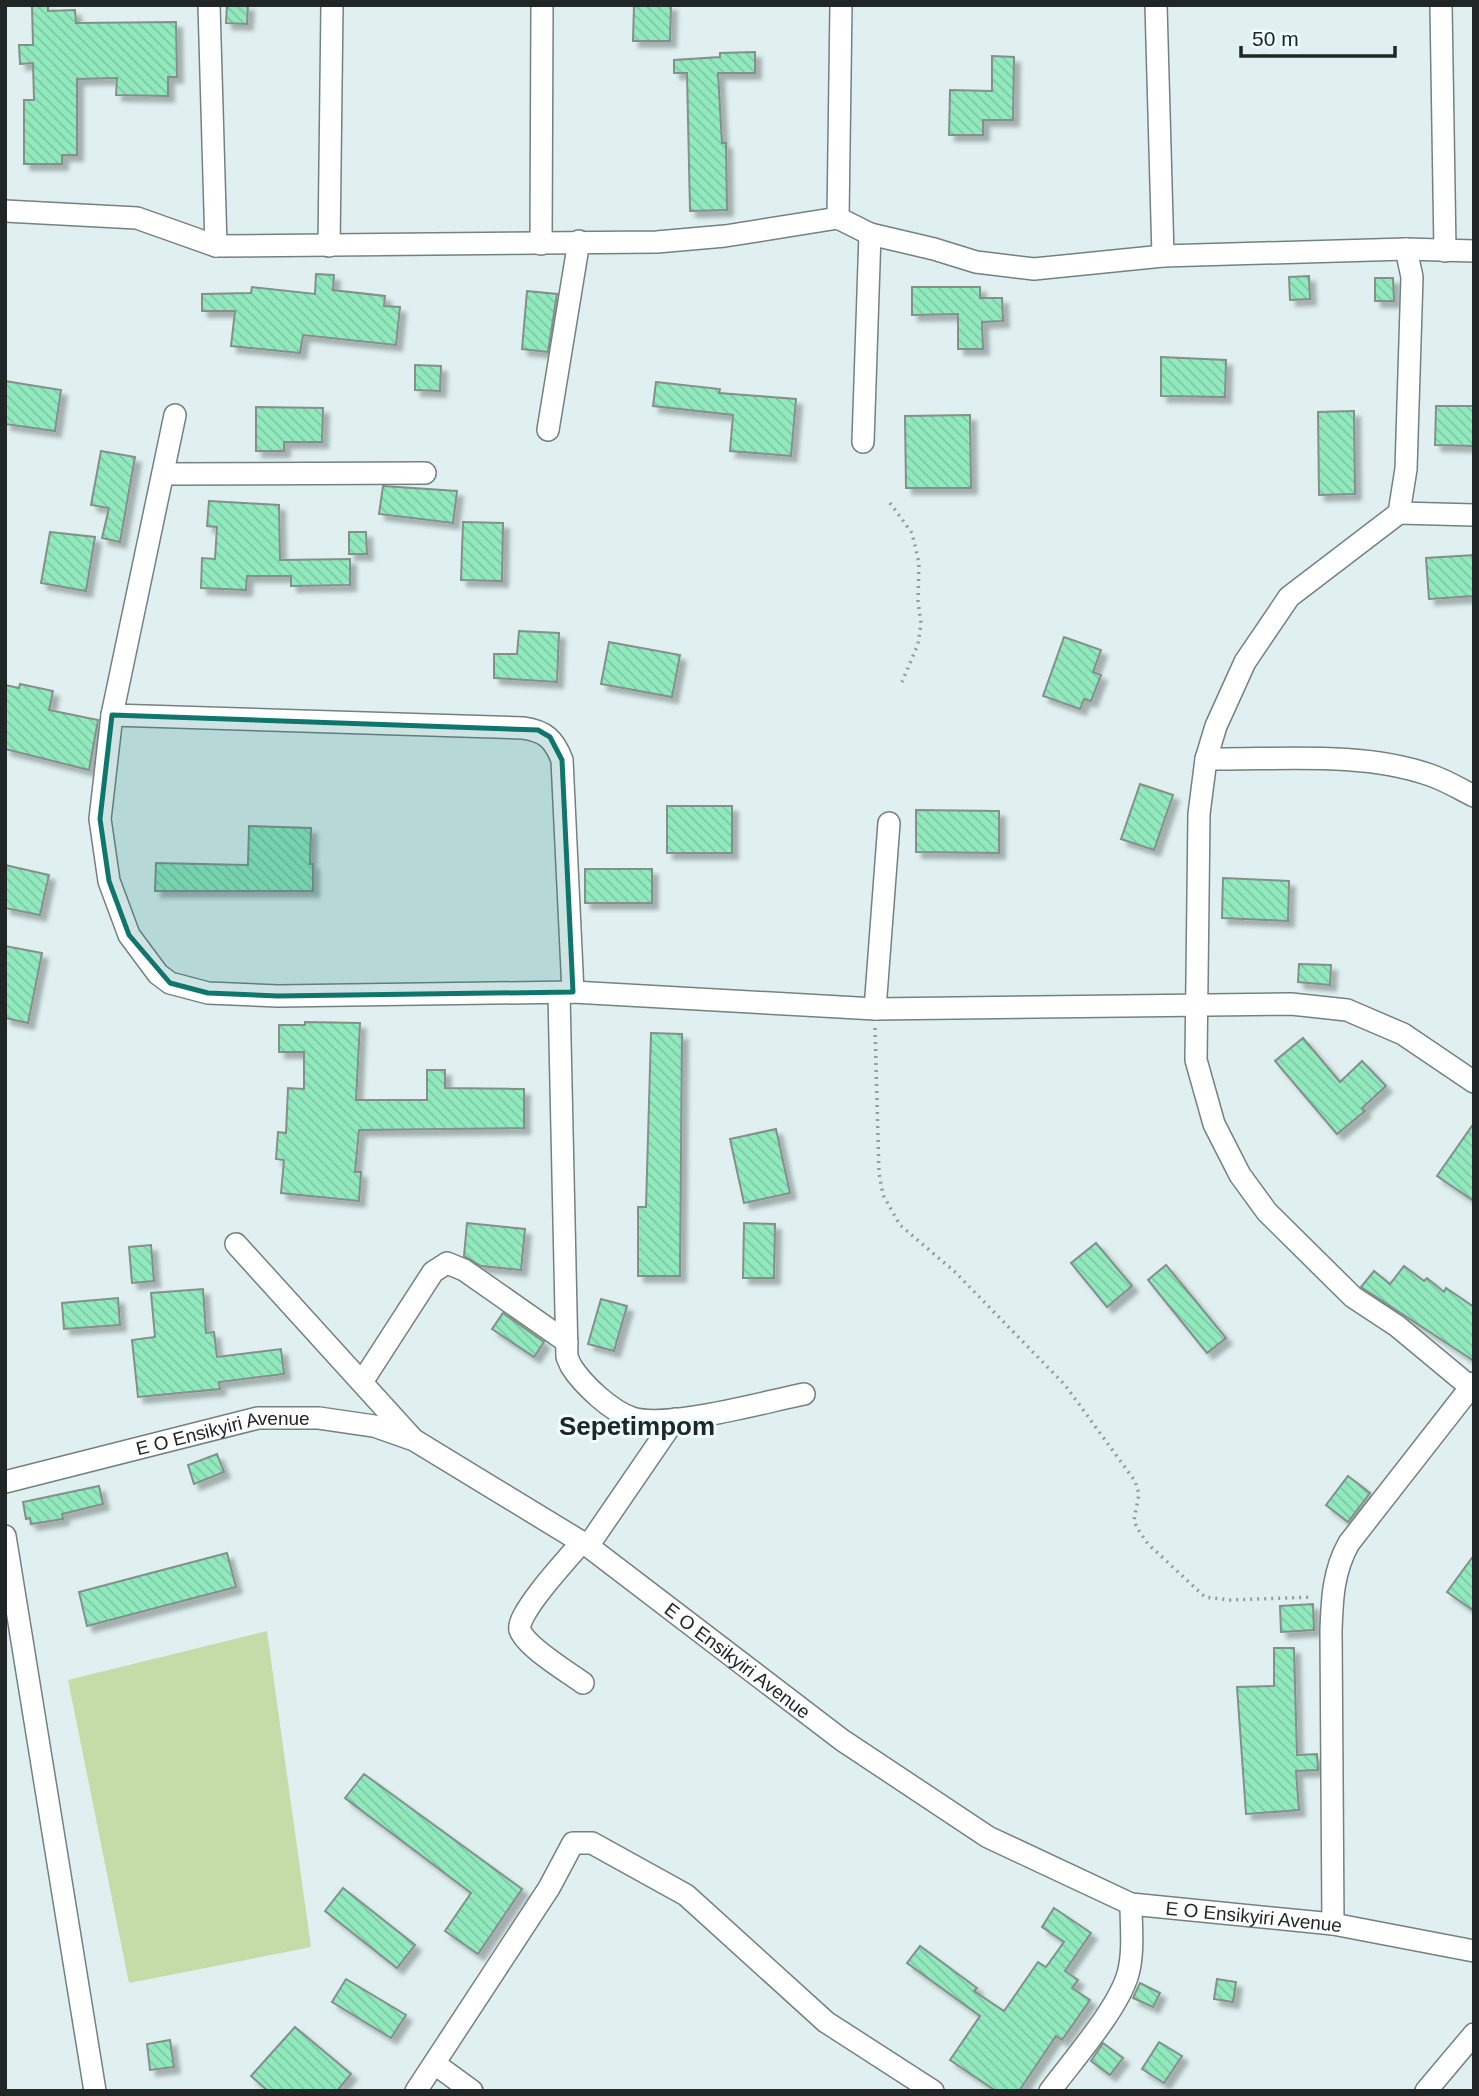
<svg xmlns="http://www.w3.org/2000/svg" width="1479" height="2096" font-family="Helvetica,sans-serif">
  <defs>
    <pattern id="building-back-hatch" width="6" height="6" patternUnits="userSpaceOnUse" patternTransform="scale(1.75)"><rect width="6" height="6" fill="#91e9be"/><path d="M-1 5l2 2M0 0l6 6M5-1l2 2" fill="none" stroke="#7dc8a3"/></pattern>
    <filter id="shadow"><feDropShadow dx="6" dy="6" stdDeviation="2" flood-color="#0004"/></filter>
  </defs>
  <rect width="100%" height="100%" fill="#e0f0f0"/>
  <!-- garden -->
  <polygon fill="#c4dca7" points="267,1631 311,1947 129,1983 68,1680"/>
  <!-- building -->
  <g fill="url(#building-back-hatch)" stroke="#84908a" stroke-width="2" filter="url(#shadow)">
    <polygon points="48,5 48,11 75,10 76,23 176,22 177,77 168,77 168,96 116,95 117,78 77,79 77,155 62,155 62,164 24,164 24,100 34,100 33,63 20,64 19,45 33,45 32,6"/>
    <polygon points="227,5 248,5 247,24 226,23"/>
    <polygon points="634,5 671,5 670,41 633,41"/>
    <polygon points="755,52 755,73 718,73 722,143 726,143 727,210 690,211 687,73 674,73 674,60 720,57 720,53"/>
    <polygon points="992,56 1014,57 1013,120 983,120 983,135 949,135 950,90 992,91"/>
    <polygon points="316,274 334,275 333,290 385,296 384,306 400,307 396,345 303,335 300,353 231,346 235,311 202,311 202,294 251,293 252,287 315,294"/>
    <polygon points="1309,276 1310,299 1290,300 1289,277"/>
    <polygon points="1375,278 1393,278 1394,301 1375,301"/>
    <polygon points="912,287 980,287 980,298 1002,298 1003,321 982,322 983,349 958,349 958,314 912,315"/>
    <polygon points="527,291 557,294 548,352 522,349"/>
    <polygon points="1161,357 1226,360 1225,397 1161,396"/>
    <polygon points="415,365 441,366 440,391 415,390"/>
    <polygon points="5,381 61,390 55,431 5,424"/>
    <polygon points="656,382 720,389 719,393 796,399 791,456 730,451 733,415 653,406"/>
    <polygon points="1436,406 1474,406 1474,446 1435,445"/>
    <polygon points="256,407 323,408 322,442 284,442 284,451 256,451"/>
    <polygon points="1354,411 1355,494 1319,495 1318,412"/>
    <polygon points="970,415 971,488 906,488 905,416"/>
    <polygon points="101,451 135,457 120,542 102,538 109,508 91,505"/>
    <polygon points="383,486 457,491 453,523 379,514"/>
    <polygon points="209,501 279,505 280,560 350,559 350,585 291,586 291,576 247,576 246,590 201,588 202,558 215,559 217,527 207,526"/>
    <polygon points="463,522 503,523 502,581 461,580"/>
    <polygon points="50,532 95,537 86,591 41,583"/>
    <polygon points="349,532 366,532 367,554 349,554"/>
    <polygon points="1474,555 1474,596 1429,599 1426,558"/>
    <polygon points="519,631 559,633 557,682 494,678 494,654 517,654"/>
    <polygon points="1064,637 1101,650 1093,672 1101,675 1091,701 1084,699 1080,709 1043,696"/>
    <polygon points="609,642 680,655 672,697 601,684"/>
    <polygon points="20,684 53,691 49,710 98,720 89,770 5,749 5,685 19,688"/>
    <polygon points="1140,784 1173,795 1154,850 1121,839"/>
    <rect x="667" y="806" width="65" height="47"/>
    <polygon points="916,810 999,811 999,853 916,852"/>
    <polygon points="249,826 311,828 310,864 313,864 313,891 155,891 156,863 248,865"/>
    <polygon points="5,865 49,875 40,915 5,908"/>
    <rect x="585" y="869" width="67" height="34"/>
    <polygon points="1223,878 1289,881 1288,921 1222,918"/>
    <polygon points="5,946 42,953 28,1023 5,1018"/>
    <polygon points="1299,964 1331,965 1330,985 1298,982"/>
    <polygon points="305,1022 360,1023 356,1100 427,1100 427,1070 445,1070 445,1088 524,1089 524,1128 359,1130 355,1172 361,1172 359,1201 281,1193 284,1160 276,1159 278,1132 286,1133 288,1088 304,1089 304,1052 279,1052 279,1025 305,1025"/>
    <polygon points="651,1033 682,1034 680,1276 638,1276 638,1207 646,1207"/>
    <polygon points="1303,1038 1340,1082 1362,1061 1386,1086 1362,1108 1365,1111 1337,1134 1275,1061"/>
    <polygon points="1474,1123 1474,1201 1437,1176"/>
    <polygon points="776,1129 790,1193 744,1203 730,1139"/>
    <polygon points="467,1223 525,1229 521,1270 481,1266 464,1256"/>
    <polygon points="744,1223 775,1224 774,1278 743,1278"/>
    <polygon points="1096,1243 1132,1286 1107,1307 1071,1263"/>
    <polygon points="151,1245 154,1281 132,1283 129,1247"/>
    <polygon points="1166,1265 1226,1338 1207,1353 1148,1280"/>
    <polygon points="1404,1266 1424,1281 1427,1278 1444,1292 1446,1288 1474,1307 1474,1361 1361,1287 1374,1271 1390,1284"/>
    <polygon points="203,1289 206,1333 214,1332 217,1357 281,1349 284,1374 219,1382 220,1389 138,1397 132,1340 155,1337 151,1293"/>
    <polygon points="118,1298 120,1325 64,1329 62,1303"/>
    <polygon points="601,1299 627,1306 614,1351 588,1344"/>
    <polygon points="503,1313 544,1342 534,1357 492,1329"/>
    <polygon points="217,1454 224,1472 194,1484 188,1465"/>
    <polygon points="1348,1476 1370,1493 1348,1522 1326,1505"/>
    <polygon points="99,1486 103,1504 62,1514 63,1519 31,1524 30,1518 26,1519 23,1502"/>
    <polygon points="227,1553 236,1587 87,1626 79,1592"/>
    <polygon points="1474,1555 1474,1611 1447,1592"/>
    <polygon points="1313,1604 1314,1630 1281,1632 1280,1606"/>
    <polygon points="1274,1648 1294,1648 1297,1755 1317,1754 1318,1770 1296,1771 1299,1810 1246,1814 1237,1687 1274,1686"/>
    <polygon points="364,1774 522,1889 478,1954 445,1931 471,1893 345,1798"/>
    <polygon points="343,1888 415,1945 397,1968 325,1911"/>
    <polygon points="1054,1908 1091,1933 1065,1971 1078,1980 1072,1988 1090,2000 1062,2040 1056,2036 1019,2091 996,2091 950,2060 980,2016 907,1963 920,1946 977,1988 974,1991 1004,2011 1038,1962 1046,1967 1064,1942 1042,1927"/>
    <polygon points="346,1979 406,2015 391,2038 332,2002"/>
    <polygon points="1217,1979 1236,1982 1233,2002 1214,1999"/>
    <polygon points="1140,1983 1160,1993 1153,2007 1133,1998"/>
    <polygon points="295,2027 351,2074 337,2091 268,2091 251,2076"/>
    <polygon points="170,2040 174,2067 150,2070 147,2044"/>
    <polygon points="1159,2042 1182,2056 1164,2083 1142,2069"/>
    <polygon points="1103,2043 1123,2058 1110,2075 1091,2061"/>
  </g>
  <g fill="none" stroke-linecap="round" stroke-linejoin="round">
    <!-- minor casing -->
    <g stroke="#738181" stroke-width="24">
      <g id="minor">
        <polyline points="209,5 216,246"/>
        <polyline points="1156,5 1163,256"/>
        <polyline points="1441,5 1445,251"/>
        <polyline points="5,211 137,218 216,246 657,242 725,236 838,218 870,234 934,249 976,262 1034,269 1163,256 1406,249 1474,251"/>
        <polyline points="838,218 841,5"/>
        <polyline points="541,244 542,5"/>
        <polyline points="329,246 332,5"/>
        <polyline points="1406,249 1412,277 1406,469 1399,513 1289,597 1245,662 1216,726 1206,759 1199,814 1196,1060 1214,1124 1240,1175 1267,1212 1353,1297 1397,1326 1474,1390"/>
        <polyline points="175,415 112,715 100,819 109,881 129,935 158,974 170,983 208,993 278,996 573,992 875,1009 1291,1004 1347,1010 1403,1034 1474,1082"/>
        <polyline points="548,430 579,241"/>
        <polyline points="863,442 870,234"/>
        <polyline points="165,474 425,473"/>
        <polyline points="1399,513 1474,515"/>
        <path d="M112,715l411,13c22,3 31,11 39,32l11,232"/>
        <path d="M1206,759c73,1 155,-8 224,16 15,5 30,14 44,21"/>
        <path d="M559,994l8,363 4,9c12,19 40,45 61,52 36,11 132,-16 172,-24"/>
        <polyline points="875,1009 889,823"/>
        <polyline points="236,1244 413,1439"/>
        <polyline points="362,1382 433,1272 447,1263 464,1270 567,1342"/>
        <path id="s1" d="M5,1482l253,-64h61l55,8 40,14 174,106 254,194 146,97 143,67 202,20 141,27"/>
        <polyline points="5,1536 95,2091"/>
        <path d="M582,1542c-12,14 -67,73 -62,88 6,17 48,42 63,53"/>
        <polyline points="588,1546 675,1419"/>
        <path d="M1333,1924l-2,-293c1,-31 2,-60 18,-88l125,-160"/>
        <polyline points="435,2064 472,2091"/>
        <polyline points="416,2091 549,1888 573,1843 592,1843 686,1895 826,2022 933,2091"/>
        <path d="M1050,2091c23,-31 68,-82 78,-117 6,-22 3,-47 3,-70"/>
        <polyline points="1426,2091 1474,2034"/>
      </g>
    </g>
    <!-- path -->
    <g stroke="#919d9d" stroke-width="3.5" stroke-dasharray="2 5" stroke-linecap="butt">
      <polyline points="890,503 912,533 919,563 918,601 921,623 918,644 902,682"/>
      <polyline points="875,1028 879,1173 883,1195 900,1225 955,1272 1065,1385 1135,1481 1139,1494 1134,1520 1137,1528 1148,1544 1205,1597 1230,1600 1312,1597"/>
    </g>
    <!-- minor -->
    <use href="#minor" stroke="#fff" stroke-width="21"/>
  </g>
  <!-- marked area -->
  <path fill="#0f766e" fill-opacity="0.2" stroke="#0f766e" stroke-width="5" stroke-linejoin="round" d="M112,715l426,15 12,7 12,23 11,232 -295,4 -70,-3 -38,-10 -41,-48 -20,-54 -9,-62z"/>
  <g text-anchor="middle" stroke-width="6" stroke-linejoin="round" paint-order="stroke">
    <!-- street labels -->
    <g font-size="19" fill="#202626" stroke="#edfdfd">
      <text dy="7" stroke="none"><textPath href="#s1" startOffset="224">E O Ensikyiri Avenue</textPath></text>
      <text dy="7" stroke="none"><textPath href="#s1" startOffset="812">E O Ensikyiri Avenue</textPath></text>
      <text dy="7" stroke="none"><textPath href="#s1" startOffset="1400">E O Ensikyiri Avenue</textPath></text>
    </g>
    <!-- district labels -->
    <g font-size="26" font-weight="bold" fill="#202626" stroke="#edfdfd">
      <text x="637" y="1435">Sepetimpom</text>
    </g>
  </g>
  <!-- border -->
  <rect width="1479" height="2096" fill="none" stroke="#202626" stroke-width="14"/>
  <!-- scale -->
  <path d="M1241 46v10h154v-10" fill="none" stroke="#202626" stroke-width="3.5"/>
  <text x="1252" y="46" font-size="21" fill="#202626" stroke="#edfdfd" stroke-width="5" paint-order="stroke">50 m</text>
</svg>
